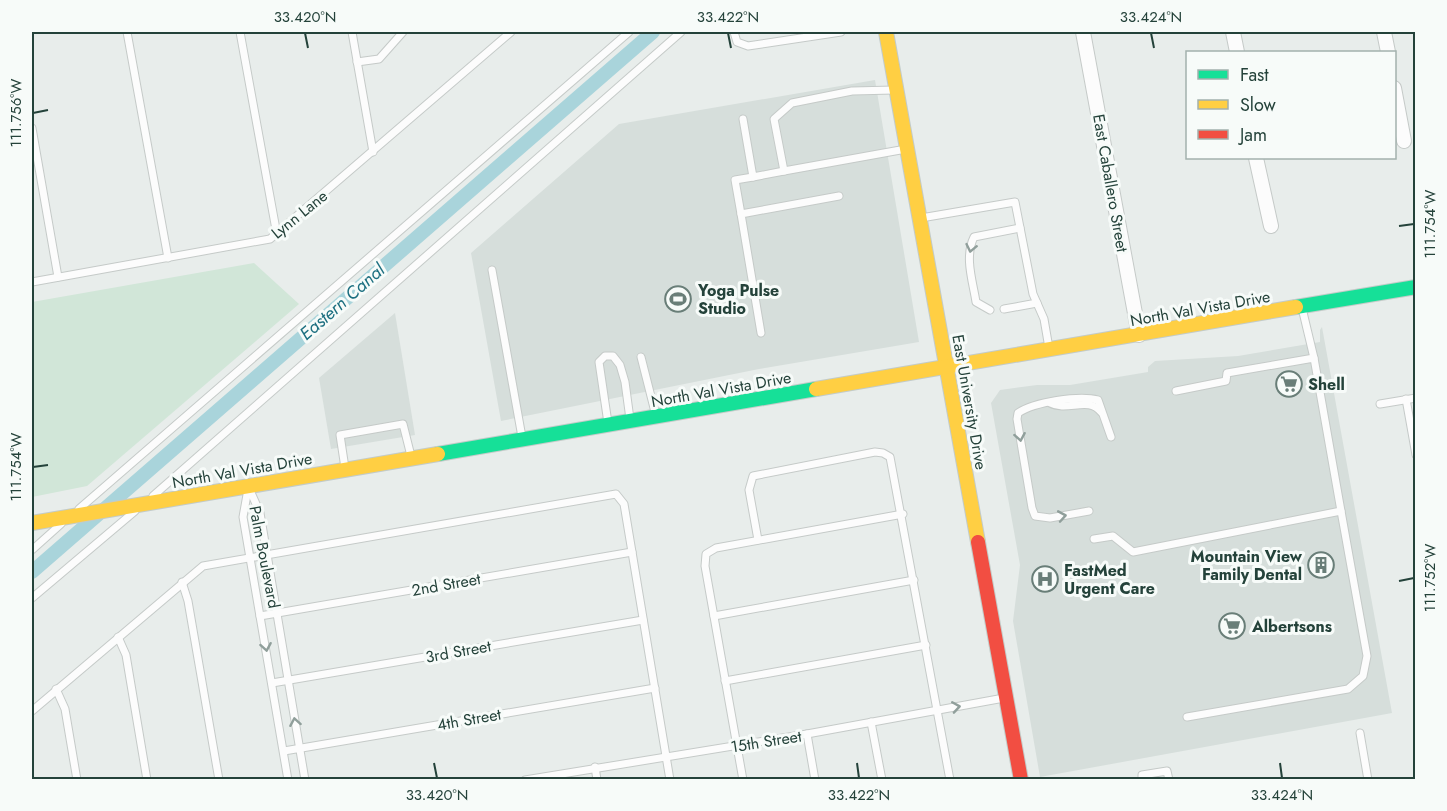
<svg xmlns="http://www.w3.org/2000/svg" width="1447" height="811" font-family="Jost,sans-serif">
  <rect width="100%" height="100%" fill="#e8edeb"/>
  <!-- built -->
  <g fill="#d6dedb">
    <polygon points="875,80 919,342 759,369 501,421 471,253 619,124"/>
    <polygon points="395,313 415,435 331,449 319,378"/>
    <polygon points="1322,327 1392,713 1040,777 1013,621 1020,565 991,403 1000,390 1037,385 1070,385 1148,372 1148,367 1155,361 1238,356 1320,342 1320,330"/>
  </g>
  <!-- green -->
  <polygon fill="#d1e6d8" points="254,263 299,304 87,486 32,497 32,302"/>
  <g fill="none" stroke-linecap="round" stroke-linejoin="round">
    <!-- canal -->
    <polyline stroke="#a9d4db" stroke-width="14" points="32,572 653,32"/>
    <!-- lane casing -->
    <g stroke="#c5cac8" stroke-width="9">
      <g id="lane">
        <polyline points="127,32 168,258"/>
        <polyline points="240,32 277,235"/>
        <polyline points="352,32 373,152"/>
        <polyline points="734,32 737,42 748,46 841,32"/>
        <polyline points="357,62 379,59 403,32"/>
        <polyline points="894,90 852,91 792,103 774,119 784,171 906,149"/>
        <polyline points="743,119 753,177 784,171"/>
        <polyline points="32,128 58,277"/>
        <polyline points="741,214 735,180 753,177"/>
        <polyline points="921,218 1015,202 1033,294 1044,319 1049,348"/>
        <polyline points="492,270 522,437"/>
        <polyline points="32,282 270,239 511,32"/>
        <polyline points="1302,308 1314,358"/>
        <polyline points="1004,309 1037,303"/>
        <path d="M990,310l-14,-8c-3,-20 -12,-45 -2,-65l46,-9"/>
        <polyline points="761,333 741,214 839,196"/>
        <polyline points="641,357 656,416"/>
        <polyline points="1406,399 1416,455"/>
        <path d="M1050,403c17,9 39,-7 51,9"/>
        <polyline points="1380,404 1416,398"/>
        <polyline points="608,423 599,362 605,356 613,356 620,365 625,382 630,419"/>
        <polyline points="345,468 340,435 403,424 411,456"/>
        <polyline points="249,488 260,513 305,780"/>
        <polyline points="248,489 243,517 288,780"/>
        <polyline points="153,496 681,32"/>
        <polyline points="79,509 629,32"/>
        <path d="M1089,511l-39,7 -15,-2 -3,-8 -15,-89 1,-6c16,-11 61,-18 80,-13l13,37"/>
        <polyline points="1094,539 1113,536 1133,552 1341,511 1314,358 1227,373 1226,381 1176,391"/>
        <polyline points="758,540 749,490 753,476 875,452 883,453 890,457 950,780"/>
        <polyline points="32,550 61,524"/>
        <polyline points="182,582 188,601 219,780"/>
        <polyline points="32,598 135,511"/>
        <polyline points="260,616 632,552"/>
        <polyline points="714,616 914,580"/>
        <polyline points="118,637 126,655 147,780"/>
        <polyline points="725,681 926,645"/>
        <polyline points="272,683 643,620"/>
        <polyline points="56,689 65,709 77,780"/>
        <polyline points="32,711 203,566 616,494 624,504 670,780"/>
        <polyline points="1187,717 1348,689 1363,676 1367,656 1341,511"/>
        <polyline points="871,722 882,780"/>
        <polyline points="1360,733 1368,780"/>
        <polyline points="807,734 815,780"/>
        <polyline points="284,751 655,688"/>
        <polyline points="595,767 597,780"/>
        <polyline points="525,780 807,734 1004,698"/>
        <polyline points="743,780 705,566 706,554 716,548 903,514"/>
        <polyline points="1142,780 1142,775 1167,771 1169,780"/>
      </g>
    </g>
    <!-- street casing -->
    <g stroke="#c5cac8" stroke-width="16">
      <g id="street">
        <polyline points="1083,32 1139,335"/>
        <polyline points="1233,32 1237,52"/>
        <polyline points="1384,32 1388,52"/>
        <polyline points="1394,88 1404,141"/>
        <polyline points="1256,158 1271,226"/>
      </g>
    </g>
    <!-- fast casing -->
    <g stroke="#c3cbc8" stroke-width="16">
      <g id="fast">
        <polyline points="1296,307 1416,287"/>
        <polyline points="438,454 816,389"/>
      </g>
    </g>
    <!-- slow casing -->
    <g stroke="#c3cbc8" stroke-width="16">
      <g id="slow">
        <polyline points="886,32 978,542"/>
        <polyline points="816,389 1296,307"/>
        <polyline points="32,523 438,454"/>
      </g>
    </g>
    <!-- jam casing -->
    <g stroke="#c3cbc8" stroke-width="16">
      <polyline id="jam" points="978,542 1021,780"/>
    </g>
    <!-- lane -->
    <use href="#lane" stroke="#fcfcfc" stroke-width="7"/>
    <!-- street -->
    <use href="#street" stroke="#fcfcfc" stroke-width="14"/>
    <!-- fast -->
    <use href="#fast" stroke="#16e098" stroke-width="14"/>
    <!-- slow -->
    <use href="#slow" stroke="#ffcf43" stroke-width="14"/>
    <!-- jam -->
    <use href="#jam" stroke="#f24e42" stroke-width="14"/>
  </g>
  <!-- one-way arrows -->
  <defs><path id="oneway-chevron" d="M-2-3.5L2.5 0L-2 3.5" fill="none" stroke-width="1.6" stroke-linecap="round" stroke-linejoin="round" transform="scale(1.5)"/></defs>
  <g stroke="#909f9b">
    <use href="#oneway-chevron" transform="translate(971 248) rotate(102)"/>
    <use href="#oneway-chevron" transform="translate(1020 437) rotate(80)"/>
    <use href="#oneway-chevron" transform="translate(1062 516) rotate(-10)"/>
    <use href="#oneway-chevron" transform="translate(266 647) rotate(80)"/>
    <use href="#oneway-chevron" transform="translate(956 707) rotate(-9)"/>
    <use href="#oneway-chevron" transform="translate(295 722) rotate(-100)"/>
  </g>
  <!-- ticks -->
  <path fill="none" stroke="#24423a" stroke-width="2" d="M305,33l3,15M728,33l3,15M1151,33l3,15M33,113l15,-3M1399,226l15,-2M33,467l15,-2M1399,581l15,-3M434,763l3,15M857,763l2,15M1280,763l2,15"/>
  <!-- icons -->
  <defs>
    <g id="stadium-ring" transform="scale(1.35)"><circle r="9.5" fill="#f7fbf9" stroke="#697e78" stroke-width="1.5"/><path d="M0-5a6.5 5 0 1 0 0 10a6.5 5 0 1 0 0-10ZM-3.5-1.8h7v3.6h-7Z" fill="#697e78"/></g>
    <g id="supermarket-ring" transform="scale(1.35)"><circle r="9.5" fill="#f7fbf9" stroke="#697e78" stroke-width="1.5"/><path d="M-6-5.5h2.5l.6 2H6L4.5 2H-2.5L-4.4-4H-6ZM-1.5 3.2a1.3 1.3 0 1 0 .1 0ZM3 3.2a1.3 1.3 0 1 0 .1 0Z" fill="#697e78"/></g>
    <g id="building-ring" transform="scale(1.35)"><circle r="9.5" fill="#f7fbf9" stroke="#697e78" stroke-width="1.5"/><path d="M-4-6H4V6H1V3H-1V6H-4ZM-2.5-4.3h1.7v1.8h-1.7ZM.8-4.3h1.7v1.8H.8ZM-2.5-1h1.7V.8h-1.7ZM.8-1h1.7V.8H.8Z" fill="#697e78"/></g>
    <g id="hospital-ring" transform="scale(1.35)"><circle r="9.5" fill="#f7fbf9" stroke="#697e78" stroke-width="1.5"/><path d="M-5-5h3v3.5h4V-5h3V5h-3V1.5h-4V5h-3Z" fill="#697e78"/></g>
  </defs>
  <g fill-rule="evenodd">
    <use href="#stadium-ring" x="678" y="299"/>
    <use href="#supermarket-ring" x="1289" y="384"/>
    <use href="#building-ring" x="1321" y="565"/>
    <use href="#hospital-ring" x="1045" y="579"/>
    <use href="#supermarket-ring" x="1232" y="626"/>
  </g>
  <g text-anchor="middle" stroke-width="6" stroke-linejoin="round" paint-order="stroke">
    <!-- street labels -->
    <g font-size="16" fill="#24423a" stroke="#f7fbf9">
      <text transform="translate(1111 183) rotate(80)" y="6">East Caballero Street</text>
      <text transform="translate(299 214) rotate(-39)" y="6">Lynn Lane</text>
      <text transform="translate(1200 308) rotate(-10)" y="6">North Val Vista Drive</text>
      <text transform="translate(721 389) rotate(-10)" y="6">North Val Vista Drive</text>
      <text transform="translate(970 402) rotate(80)" y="6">East University Drive</text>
      <text transform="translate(242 470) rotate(-10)" y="6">North Val Vista Drive</text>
      <text transform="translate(265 557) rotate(79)" y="6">Palm Boulevard</text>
      <text transform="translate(446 584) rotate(-10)" y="6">2nd Street</text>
      <text transform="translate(458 651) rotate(-10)" y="6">3rd Street</text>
      <text transform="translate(469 719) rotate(-10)" y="6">4th Street</text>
      <text transform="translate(766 741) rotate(-9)" y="6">15th Street</text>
    </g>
    <!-- poi labels -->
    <g font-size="16" font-weight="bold" fill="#24423a" stroke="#f7fbf9" text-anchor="start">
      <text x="698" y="296">Yoga Pulse<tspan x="698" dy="18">Studio</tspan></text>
      <text x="1308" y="390">Shell</text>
      <text x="1302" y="562" text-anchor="end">Mountain View<tspan x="1302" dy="18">Family Dental</tspan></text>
      <text x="1064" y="576">FastMed<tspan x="1064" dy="18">Urgent Care</tspan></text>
      <text x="1252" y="632">Albertsons</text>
    </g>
    <!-- water labels -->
    <g font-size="18" font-style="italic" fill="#1c6f80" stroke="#f7fbf9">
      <text transform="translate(342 302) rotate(-41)" y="6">Eastern Canal</text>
    </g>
  </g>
  <!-- border -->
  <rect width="1447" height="811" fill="none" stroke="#f7fbf9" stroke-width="66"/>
  <!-- legend -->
  <rect x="1186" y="51" width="210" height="108" fill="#f7fbf9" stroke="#a3b1ad" stroke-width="1.5"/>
  <rect x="1198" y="70" width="30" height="9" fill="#16e098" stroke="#a3b1ad" stroke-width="1.5"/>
  <text x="1240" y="81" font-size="18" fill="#24423a">Fast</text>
  <rect x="1198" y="100" width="30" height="9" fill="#ffcf43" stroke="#a3b1ad" stroke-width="1.5"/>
  <text x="1240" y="111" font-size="18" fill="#24423a">Slow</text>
  <rect x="1198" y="130" width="30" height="9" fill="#f24e42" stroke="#a3b1ad" stroke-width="1.5"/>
  <text x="1240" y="141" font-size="18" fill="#24423a">Jam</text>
  <rect x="33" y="33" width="1381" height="745" fill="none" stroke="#24423a" stroke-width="2"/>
  <g font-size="15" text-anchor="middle" fill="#24423a">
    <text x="305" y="22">33.420°N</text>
    <text x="728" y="22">33.422°N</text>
    <text x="1151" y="22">33.424°N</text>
    <text transform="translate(16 113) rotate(-90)" y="5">111.756°W</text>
    <text transform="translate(1430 224) rotate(-90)" y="5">111.754°W</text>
    <text transform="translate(16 467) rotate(-90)" y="5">111.754°W</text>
    <text transform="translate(1430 578) rotate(-90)" y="5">111.752°W</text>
    <text x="437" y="800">33.420°N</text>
    <text x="859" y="800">33.422°N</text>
    <text x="1282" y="800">33.424°N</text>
  </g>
</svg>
